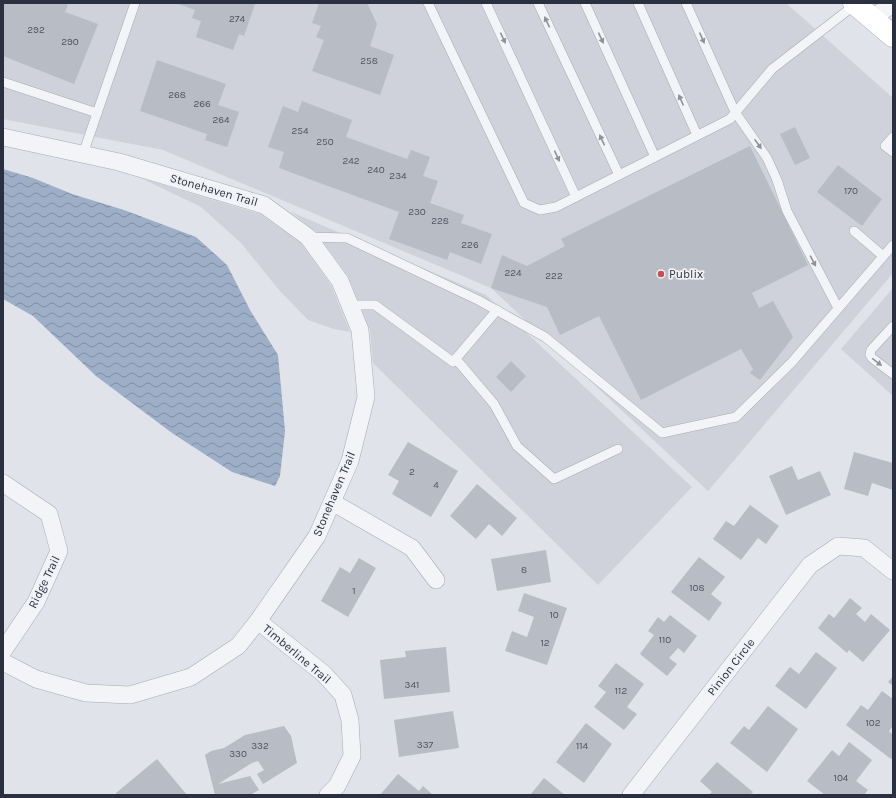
<svg xmlns="http://www.w3.org/2000/svg" width="896" height="798" font-family="Karla,sans-serif">
  <defs>
    <pattern id="water-waves" width="16" height="10" patternUnits="userSpaceOnUse"><rect width="16" height="10" fill="#9daec7"/><path d="M0 5q4-4 8 0t8 0" fill="none" stroke="#808ea3"/></pattern>
  </defs>
  <rect width="100%" height="100%" fill="#e0e3e9"/>
  <!-- built -->
  <g fill="#cfd2da">
    <polygon points="3,3 786,3 893,98 893,273 708,491 491,288 163,150 3,119"/>
    <polygon points="143,179 260,214 301,243 331,285 350,332 334,329 308,320 279,290 241,243 201,207"/>
    <polygon points="291,212 486,295 692,487 598,585 373,363 370,330 348,276 316,232"/>
    <polygon points="893,288 893,396 841,349"/>
  </g>
  <!-- water -->
  <polygon fill="url(#water-waves)" points="3,169 33,178 72,194 124,210 196,237 227,265 250,310 278,355 285,431 280,476 275,486 232,472 172,433 96,376 33,316 3,299"/>
  <!-- building -->
  <g fill="#b8bcc5">
    <polygon points="3,3 63,3 68,5 65,12 98,24 74,84 3,56"/>
    <polygon points="176,3 252,3 255,4 244,36 239,34 233,50 196,37 201,21 192,18 195,10"/>
    <polygon points="319,3 367,3 377,24 370,46 394,55 380,95 312,71 324,40 316,37 321,26 312,23"/>
    <polygon points="157,60 226,84 218,105 239,112 227,147 205,140 207,134 140,111"/>
    <polygon points="302,101 352,120 346,137 407,159 411,150 430,157 423,176 438,181 430,203 464,215 461,223 492,234 481,264 450,252 447,260 389,239 399,212 279,168 284,152 268,147 283,106 298,112"/>
    <polygon points="795,127 810,158 795,165 780,134"/>
    <polygon points="750,146 808,265 752,293 759,308 773,301 793,337 760,380 750,373 753,369 741,349 641,400 599,316 560,335 547,307 491,288 502,255 527,266 565,246 561,239"/>
    <polygon points="838,165 882,199 862,226 817,192"/>
    <polygon points="511,361 526,376 511,392 496,377"/>
    <polygon points="408,442 458,471 431,517 392,494 399,481 388,475"/>
    <polygon points="854,452 893,463 893,490 872,483 868,496 844,489"/>
    <polygon points="792,466 798,480 820,471 831,495 786,515 769,476"/>
    <polygon points="477,484 517,518 502,536 489,524 476,539 450,516"/>
    <polygon points="750,505 779,526 766,544 758,538 741,560 713,539 726,521 734,526"/>
    <polygon points="546,550 551,582 497,591 491,559"/>
    <polygon points="699,557 725,577 711,594 722,603 709,621 671,592"/>
    <polygon points="359,558 376,568 348,617 321,601 340,567 350,573"/>
    <polygon points="524,593 567,608 547,665 505,651 512,631 527,637 534,617 518,611"/>
    <polygon points="850,598 862,608 856,614 865,622 871,614 890,630 863,662 849,650 847,653 818,628 829,614 834,618"/>
    <polygon points="670,615 697,636 684,653 678,648 669,658 677,664 667,676 640,654 654,635 648,631 658,617 664,622"/>
    <polygon points="446,647 450,692 384,699 380,660 406,657 405,651"/>
    <polygon points="816,652 837,668 806,709 775,686 790,667 799,674"/>
    <polygon points="616,663 644,684 627,707 637,714 624,730 594,707 606,692 598,686"/>
    <polygon points="893,676 893,686 888,682"/>
    <polygon points="882,691 893,699 893,726 889,731 893,735 893,757 891,759 846,725 861,705 868,710"/>
    <polygon points="768,706 798,729 767,772 730,743 744,726 749,730"/>
    <polygon points="453,711 459,748 399,757 394,720"/>
    <polygon points="586,723 612,744 584,783 556,762"/>
    <polygon points="284,726 291,736 297,763 263,784 257,774 264,770 258,761 252,763 218,784 250,776 259,790 250,795 215,795 205,755 211,751 224,748 245,735"/>
    <polygon points="849,742 872,760 856,781 868,790 864,795 825,795 807,781 832,750 839,756"/>
    <polygon points="157,759 187,795 117,795 116,793"/>
    <polygon points="717,762 753,792 750,795 709,795 712,792 700,781"/>
    <polygon points="398,774 419,791 423,786 433,795 380,795"/>
    <polygon points="544,778 565,795 530,795"/>
  </g>
  <g fill="none" stroke-linecap="round" stroke-linejoin="round">
    <!-- service casing -->
    <g stroke="#a6aab3" stroke-width="10">
      <g id="service">
        <polyline points="428,3 524,203 540,210 556,207 730,119 772,69 856,4"/>
        <polyline points="486,3 576,197"/>
        <polyline points="538,3 619,175"/>
        <polyline points="585,3 655,157"/>
        <polyline points="638,3 697,135"/>
        <polyline points="686,3 735,112 767,158 777,180 787,211 838,308"/>
        <polyline points="3,82 97,113"/>
        <polyline points="893,137 885,146 893,152"/>
        <polyline points="83,154 135,3"/>
        <polyline points="854,231 883,256"/>
        <polyline points="308,237 347,238 478,300 545,337 662,433 736,417 792,362 893,245"/>
        <polyline points="350,305 375,305 453,362 497,310"/>
        <polyline points="893,326 871,350 870,355 872,358 893,374"/>
        <polyline points="456,359 494,404 517,446 554,479 618,449"/>
      </g>
    </g>
    <!-- minor casing -->
    <g stroke="#a6aab3" stroke-width="18">
      <g id="minor">
        <polyline points="872,18 893,4"/>
        <polyline points="3,137 119,162 264,205 308,237 340,281 360,330 366,397 350,461 317,536 258,621 238,646 191,677 130,695 86,693 36,679 3,662"/>
        <polyline points="3,483 49,514 59,551 36,602 3,651"/>
        <polyline points="332,502 412,548 436,580"/>
        <polyline points="258,621 324,674 343,695 350,720 352,756 337,786 328,795"/>
        <polyline points="631,795 810,565 838,546 864,548 893,571"/>
      </g>
    </g>
    <!-- primary casing -->
    <g stroke="#a0a7b4" stroke-width="23">
      <polyline id="primary" points="854,3 893,36"/>
    </g>
    <!-- service -->
    <use href="#service" stroke="#f3f4f7" stroke-width="9"/>
    <!-- minor -->
    <use href="#minor" stroke="#f3f4f7" stroke-width="17"/>
    <!-- primary -->
    <use href="#primary" stroke="#fff" stroke-width="22"/>
  </g>
  <!-- one-way arrows -->
  <defs><path id="oneway-solid" d="M-6-.8H1V-3.2L6.5 0L1 3.2V.8H-6Z"/></defs>
  <g fill="#8e929b">
    <use href="#oneway-solid" transform="translate(547 22) rotate(-115)"/>
    <use href="#oneway-solid" transform="translate(503 38) rotate(65)"/>
    <use href="#oneway-solid" transform="translate(601 38) rotate(65)"/>
    <use href="#oneway-solid" transform="translate(702 38) rotate(66)"/>
    <use href="#oneway-solid" transform="translate(681 100) rotate(-114)"/>
    <use href="#oneway-solid" transform="translate(602 140) rotate(-115)"/>
    <use href="#oneway-solid" transform="translate(758 144) rotate(55)"/>
    <use href="#oneway-solid" transform="translate(557 156) rotate(65)"/>
    <use href="#oneway-solid" transform="translate(813 261) rotate(62)"/>
    <use href="#oneway-solid" transform="translate(877 362) rotate(37)"/>
  </g>
  <!-- markers -->
  <circle fill="#c74c55" stroke="#f0f2f6" stroke-width="1.5" cx="661" cy="274" r="4"/>
  <g text-anchor="middle" stroke-width="3.5" stroke-linejoin="round" paint-order="stroke">
    <!-- number labels -->
    <g font-size="10" fill="#4e5360">
      <text x="237" y="22">274</text>
      <text x="36" y="33">292</text>
      <text x="70" y="45">290</text>
      <text x="369" y="64">258</text>
      <text x="177" y="98">268</text>
      <text x="202" y="107">266</text>
      <text x="221" y="123">264</text>
      <text x="300" y="134">254</text>
      <text x="325" y="145">250</text>
      <text x="351" y="164">242</text>
      <text x="376" y="173">240</text>
      <text x="398" y="179">234</text>
      <text x="851" y="194">170</text>
      <text x="417" y="215">230</text>
      <text x="440" y="224">228</text>
      <text x="470" y="248">226</text>
      <text x="513" y="276">224</text>
      <text x="554" y="279">222</text>
      <text x="412" y="475">2</text>
      <text x="436" y="488">4</text>
      <text x="524" y="573">8</text>
      <text x="697" y="591">108</text>
      <text x="354" y="594">1</text>
      <text x="554" y="618">10</text>
      <text x="665" y="643">110</text>
      <text x="545" y="646">12</text>
      <text x="412" y="688">341</text>
      <text x="621" y="694">112</text>
      <text x="873" y="726">102</text>
      <text x="425" y="748">337</text>
      <text x="260" y="749">332</text>
      <text x="582" y="749">114</text>
      <text x="238" y="757">330</text>
      <text x="841" y="781">104</text>
    </g>
    <!-- street labels -->
    <g font-size="12" fill="#2a303f" stroke="#f0f2f6">
      <text transform="translate(214 190) rotate(16)" y="4">Stonehaven Trail</text>
      <text transform="translate(334 494) rotate(-67)" y="4">Stonehaven Trail</text>
      <text transform="translate(44 582) rotate(-64)" y="4">Ridge Trail</text>
      <text transform="translate(297 654) rotate(40)" y="4">Timberline Trail</text>
      <text transform="translate(731 667) rotate(-52)" y="4">Pinion Circle</text>
    </g>
    <!-- poi labels -->
    <g font-size="12" fill="#2a303f" stroke="#f0f2f6" text-anchor="start">
      <text x="669" y="278">Publix</text>
    </g>
  </g>
  <!-- border -->
  <rect width="896" height="798" fill="none" stroke="#2a303f" stroke-width="8"/>
</svg>
